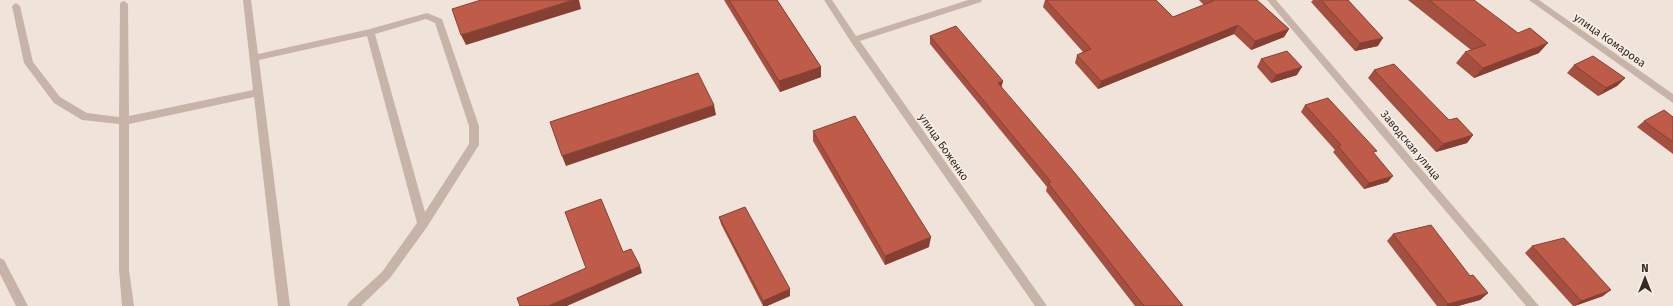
<svg xmlns="http://www.w3.org/2000/svg" width="1673" height="306" font-family="'Fira Sans',sans-serif">
  <rect width="100%" height="100%" fill="#f0e4da"/>
  <g fill="none" stroke-linecap="round" stroke-linejoin="round">
    <!-- minor -->
    <g fill="#c7b3a7" fill-rule="evenodd">
      <path d="M243,0h8l7,54 112,-25 57,-16 15,6 37,107v19l-52,82 -37,51 -29,28h-14l2,-4 33,-30 35,-49 -50,-187 -108,24 31,246h-12l-24,-209 -125,27v146l5,36h-12l-3,-36v-146l-37,-4 -28,-17 -30,-40 -12,-57 4,-3 4,3 13,56 27,35 27,16 32,4 1,-113 1,-2 3,-1 4,3 1,112 124,-26zM426,19l9,4 34,103v18l-44,68 -50,-178z"/>
      <polygon points="824,0 832,0 856,36 968,0 982,0 981,2 860,41 1047,306 1035,306 851,42"/>
      <polygon points="1267,0 1276,0 1539,306 1526,306"/>
      <polygon points="1529,0 1539,0 1673,94 1673,103"/>
      <polygon points="0,258 4,260 28,306 16,306 0,274"/>
    </g>
  </g>
  <!-- wall -->
  <g fill="#a44f3f">
    <polygon points="724,0 777,0 821,67 821,77 780,92"/>
    <polygon points="1045,0 1173,17 1204,5 1199,0 1257,0 1289,29 1284,37 1251,50 1234,34 1098,89 1075,63 1077,55 1083,52 1043,7"/>
    <polygon points="1313,0 1348,0 1378,46 1355,51 1311,2"/>
    <polygon points="1408,0 1474,0 1539,53 1474,78 1456,63 1465,52 1471,50"/>
    <polygon points="930,36 1003,81 1001,87 1183,306 1135,306 1046,191 1047,187 930,44"/>
    <polygon points="1261,59 1297,75 1271,83 1257,67"/>
    <polygon points="1574,65 1625,78 1617,86 1598,96 1567,73"/>
    <polygon points="1374,70 1449,120 1473,135 1467,143 1436,152 1368,78"/>
    <polygon points="1305,105 1374,154 1388,182 1364,189 1333,152 1335,150 1301,112"/>
    <polygon points="1673,117 1673,154 1637,127 1644,121"/>
    <polygon points="813,131 929,247 885,265 813,141"/>
    <polygon points="719,217 790,296 767,306 763,306 721,224"/>
    <polygon points="1393,234 1470,276 1488,293 1480,300 1458,306 1437,306 1387,241"/>
    <polygon points="1532,246 1603,296 1575,306 1573,306 1525,253"/>
  </g>
  <!-- shaded-wall -->
  <g fill="#864033">
    <polygon points="573,0 579,0 581,9 466,45 461,35"/>
    <polygon points="1238,25 1234,34 1098,89 1101,81"/>
    <polygon points="1289,29 1284,37 1251,50 1255,41"/>
    <polygon points="1383,38 1378,46 1355,51 1360,43"/>
    <polygon points="1548,43 1539,53 1474,78 1483,68"/>
    <polygon points="821,67 821,77 780,92 779,81"/>
    <polygon points="1302,67 1297,75 1271,83 1276,75"/>
    <polygon points="1625,78 1617,86 1598,96 1606,88"/>
    <polygon points="1003,81 1001,89 998,83"/>
    <polygon points="714,105 716,115 566,166 562,156"/>
    <polygon points="1473,135 1467,143 1436,152 1443,144"/>
    <polygon points="1393,176 1388,182 1364,189 1369,183"/>
    <polygon points="931,237 929,247 885,265 885,256"/>
    <polygon points="640,266 642,273 567,306 548,306"/>
    <polygon points="790,289 790,296 767,306 763,306 763,301"/>
    <polygon points="1611,290 1603,296 1574,306 1581,301"/>
    <polygon points="1488,293 1480,300 1458,306 1446,306 1448,304"/>
  </g>
  <!-- building -->
  <g fill="#bf5c49" stroke="#864033">
    <polygon points="481,0 573,0 461,35 452,9"/>
    <polygon points="729,0 777,0 821,67 779,81"/>
    <polygon points="1046,0 1156,0 1173,17 1213,1 1212,0 1257,0 1289,29 1255,41 1238,25 1101,81 1077,55 1091,49"/>
    <polygon points="1321,0 1348,0 1383,38 1360,43"/>
    <polygon points="1429,0 1474,0 1518,33 1530,28 1548,43 1483,68 1465,52 1486,45"/>
    <polygon points="956,26 1003,81 998,83 1074,172 1183,306 1144,306 1048,183 1051,182 930,36"/>
    <polygon points="1287,51 1302,67 1276,75 1261,59"/>
    <polygon points="1593,56 1625,78 1606,88 1574,65"/>
    <polygon points="1394,64 1449,120 1457,118 1473,135 1443,144 1374,70"/>
    <polygon points="698,73 714,105 562,156 550,122"/>
    <polygon points="1328,98 1377,151 1373,152 1393,176 1369,183 1338,146 1341,145 1305,105"/>
    <polygon points="1664,110 1673,117 1673,142 1644,121"/>
    <polygon points="855,116 931,237 885,256 813,131"/>
    <polygon points="601,199 623,252 631,249 640,266 548,306 520,306 517,298 586,268 565,212"/>
    <polygon points="745,207 790,289 763,301 719,217"/>
    <polygon points="1431,225 1470,276 1473,275 1488,293 1448,304 1393,234"/>
    <polygon points="1564,238 1611,290 1581,301 1532,246"/>
  </g>
  <g text-anchor="middle" stroke-width="3.5" stroke-linejoin="round" paint-order="stroke">
    <!-- street labels -->
    <g font-size="11" fill="#342a27" stroke="#f8eee6">
      <text transform="translate(1610 40) rotate(35)" y="4">улица Комарова</text>
      <text transform="translate(1411 145) rotate(50)" y="4">Заводская улица</text>
      <text transform="translate(944 147) rotate(55)" y="4">улица Боженко</text>
    </g>
  </g>
  <!-- north arrow -->
  <g transform="translate(1645 278)" stroke="#f8eee6" stroke-width="3" paint-order="stroke">
  <path d="M0-3L7 15L0 10L-7 15Z" fill="#342a27"/>
  <text y="-6" font-size="11" font-weight="bold" text-anchor="middle" fill="#342a27">N</text>
  </g>
</svg>
